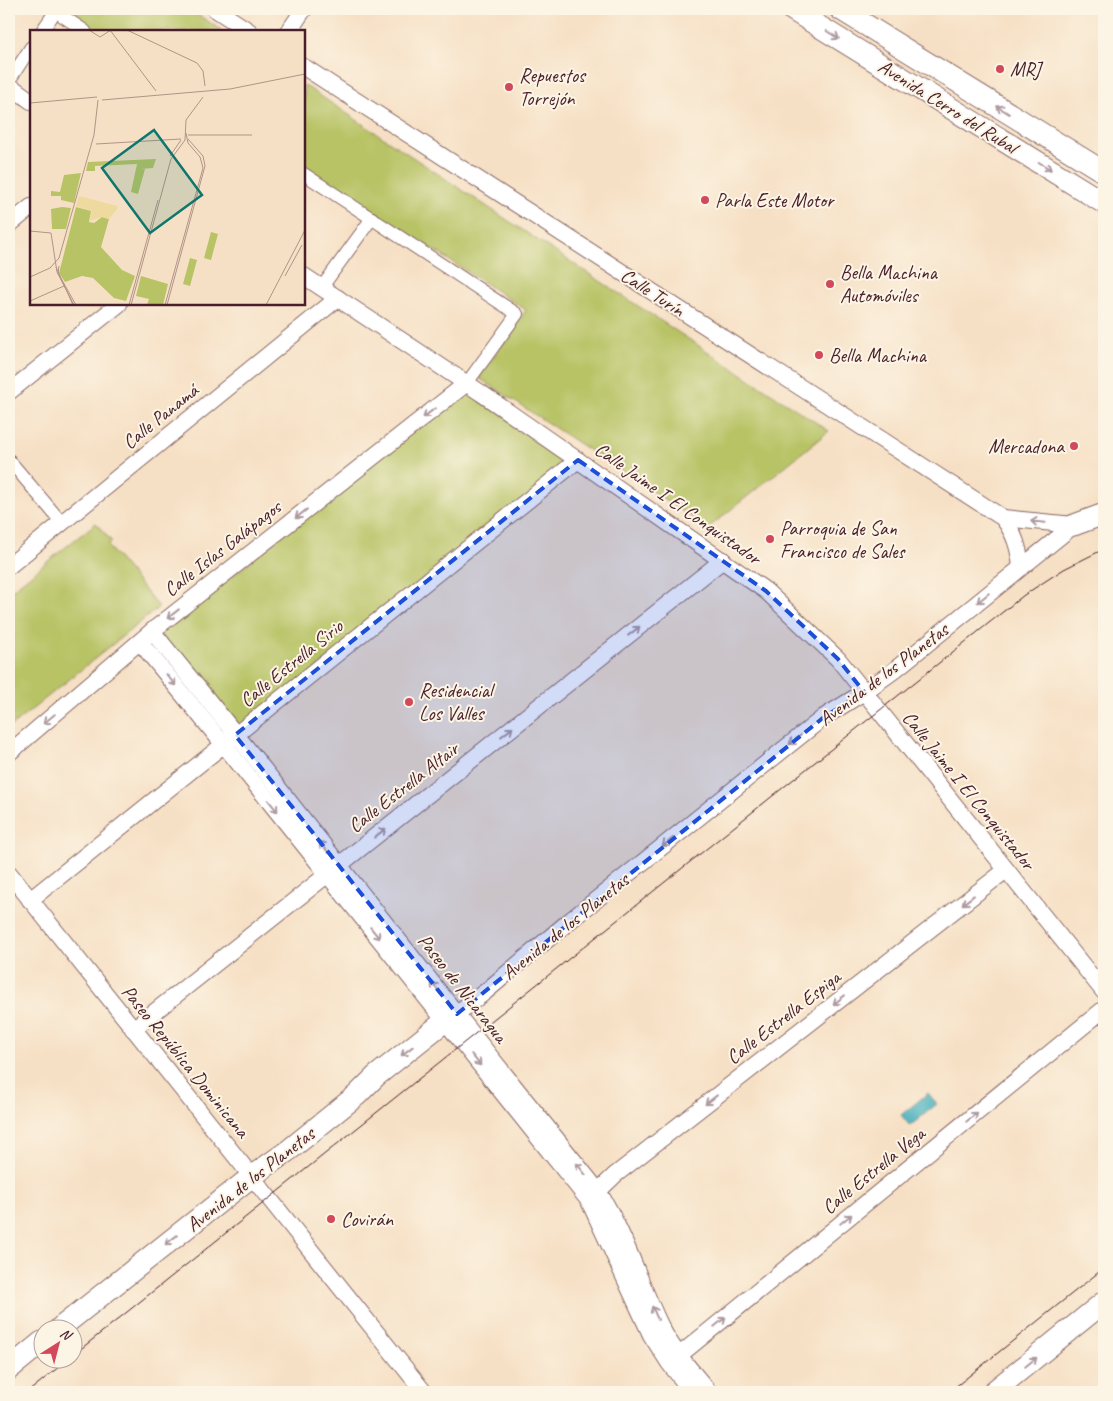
<svg xmlns="http://www.w3.org/2000/svg" width="1113" height="1401" font-family="Caveat,sans-serif">
  <rect width="100%" height="100%" fill="#fcf5e5"/>
  <filter id="ink" filterUnits="userSpaceOnUse"><feTurbulence type="fractalNoise" baseFrequency=".02" numOctaves="2"/><feDisplacementMap in="SourceGraphic" scale="10" xChannelSelector="R" yChannelSelector="G"/><feConvolveMatrix kernelMatrix="1 2 1 2 8 2 1 2 1" color-interpolation-filters="sRGB"/></filter>
  <filter id="wash" filterUnits="userSpaceOnUse"><feTurbulence type="fractalNoise" baseFrequency=".0096" numOctaves="4" result="noise"/><feDisplacementMap in="SourceGraphic" scale="20" xChannelSelector="R" yChannelSelector="G"/><feGaussianBlur stdDeviation="1.12" result="paint"/><feColorMatrix in="noise" values="0 0 0 0 0 0 0 0 0 0 0 0 0 0 0 0 0 1.4 0 .05"/><feComposite in="paint" operator="in"/></filter>
  <g filter="url(#wash)">
    <rect width="100%" height="100%" fill="#f6e0c5"/>
    <!-- green -->
    <g fill="#b7c365" stroke="#807148">
      <polygon points="60,9 189,9 223,31 95,31"/>
      <polygon points="304,85 548,247 829,431 708,528 479,378 526,310 304,166"/>
      <polygon points="468,384 576,460 233,735 156,638"/>
      <polygon points="96,523 112,542 108,546 159,607 9,728 9,592"/>
    </g>
    <!-- water -->
    <polygon fill="#3eadbb" stroke="#446673" points="928,1093 937,1104 910,1126 901,1115"/>
  </g>
  <g filter="url(#ink)">
    <g fill="none" stroke-linecap="round" stroke-linejoin="round">
      <!-- pedestrian casing -->
      <g stroke="#866361" stroke-width="14">
        <g id="pedestrian">
          <polyline points="52,9 85,31"/>
          <polyline points="42,31 55,12"/>
          <polyline points="9,81 31,47"/>
          <polyline points="304,174 517,314 467,383"/>
          <polyline points="322,287 372,218"/>
          <polyline points="9,460 63,524"/>
        </g>
      </g>
      <!-- minor casing -->
      <g stroke="#866361" stroke-width="18">
        <g id="minor">
          <polyline points="215,9 249,31"/>
          <polyline points="289,31 304,9"/>
          <path d="M304,67l699,451c12,16 16,30 18,49"/>
          <polyline points="9,85 31,101"/>
          <polyline points="9,225 31,207"/>
          <polyline points="304,276 481,393 766,591 838,659 1104,992"/>
          <polyline points="9,392 119,304"/>
          <polyline points="1003,518 1074,525"/>
          <polyline points="9,566 338,298"/>
          <path d="M152,631l102,126 235,298 109,136c27,42 41,91 63,136 12,24 31,44 48,65"/>
          <polyline points="140,642 224,745 589,1201 651,1335 669,1363 692,1392"/>
          <polyline points="9,753 152,631 467,383"/>
          <polyline points="9,873 424,1392"/>
          <polyline points="30,900 578,460"/>
          <polyline points="448,1020 485,992 567,923 824,717 864,692 892,672 1074,525"/>
          <polyline points="133,1029 723,560"/>
          <polyline points="592,1197 615,1175 1006,870"/>
          <polyline points="671,1362 1104,1009"/>
        </g>
      </g>
      <!-- tertiary casing -->
      <g stroke="#866361" stroke-width="23">
        <g id="tertiary">
          <polyline points="791,9 1104,203"/>
          <polyline points="840,9 1104,172"/>
          <polyline points="1074,525 1104,514"/>
          <polyline points="60,1328 251,1177 289,1150 357,1095 376,1076 445,1021"/>
          <polyline points="9,1369 42,1342"/>
          <polyline points="993,1392 1104,1302"/>
        </g>
      </g>
      <!-- pedestrian -->
      <use href="#pedestrian" stroke="#fff" stroke-width="12"/>
      <!-- minor -->
      <use href="#minor" stroke="#fff" stroke-width="16"/>
      <!-- tertiary -->
      <use href="#tertiary" stroke="#fff" stroke-width="21"/>
      <!-- tram -->
      <g stroke="#4a1f2b" stroke-width="1">
        <polyline points="72,1356 1024,595 1064,569 1104,549"/>
        <polyline points="28,1392 70,1358"/>
        <polyline points="949,1392 1104,1268"/>
      </g>
    </g>
    <!-- one-way arrows -->
    <defs><path id="oneway-shaft" d="M-6 0H5M1.5-3L5.5 0L1.5 3" fill="none" stroke-width="1.6" stroke-linecap="round" stroke-linejoin="round" transform="scale(1.25)"/></defs>
    <g stroke="#ae9aa0">
      <use href="#oneway-shaft" transform="translate(833 35) rotate(32)"/>
      <use href="#oneway-shaft" transform="translate(1003 110) rotate(-148)"/>
      <use href="#oneway-shaft" transform="translate(1045 166) rotate(32)"/>
      <use href="#oneway-shaft" transform="translate(429 413) rotate(142)"/>
      <use href="#oneway-shaft" transform="translate(301 514) rotate(142)"/>
      <use href="#oneway-shaft" transform="translate(1038 522) rotate(-174)"/>
      <use href="#oneway-shaft" transform="translate(983 598) rotate(141)"/>
      <use href="#oneway-shaft" transform="translate(173 614) rotate(142)"/>
      <use href="#oneway-shaft" transform="translate(634 631) rotate(-38)"/>
      <use href="#oneway-shaft" transform="translate(171 680) rotate(51)"/>
      <use href="#oneway-shaft" transform="translate(49 719) rotate(140)"/>
      <use href="#oneway-shaft" transform="translate(507 732) rotate(-38)"/>
      <use href="#oneway-shaft" transform="translate(795 740) rotate(141)"/>
      <use href="#oneway-shaft" transform="translate(273 806) rotate(51)"/>
      <use href="#oneway-shaft" transform="translate(380 833) rotate(-38)"/>
      <use href="#oneway-shaft" transform="translate(668 842) rotate(141)"/>
      <use href="#oneway-shaft" transform="translate(324 847) rotate(-128)"/>
      <use href="#oneway-shaft" transform="translate(968 900) rotate(142)"/>
      <use href="#oneway-shaft" transform="translate(375 933) rotate(51)"/>
      <use href="#oneway-shaft" transform="translate(436 988) rotate(-128)"/>
      <use href="#oneway-shaft" transform="translate(839 1000) rotate(142)"/>
      <use href="#oneway-shaft" transform="translate(407 1051) rotate(142)"/>
      <use href="#oneway-shaft" transform="translate(476 1060) rotate(51)"/>
      <use href="#oneway-shaft" transform="translate(711 1100) rotate(142)"/>
      <use href="#oneway-shaft" transform="translate(972 1117) rotate(-39)"/>
      <use href="#oneway-shaft" transform="translate(581 1169) rotate(-129)"/>
      <use href="#oneway-shaft" transform="translate(846 1219) rotate(-39)"/>
      <use href="#oneway-shaft" transform="translate(171 1240) rotate(142)"/>
      <use href="#oneway-shaft" transform="translate(655 1313) rotate(-114)"/>
      <use href="#oneway-shaft" transform="translate(720 1322) rotate(-39)"/>
      <use href="#oneway-shaft" transform="translate(1031 1362) rotate(-39)"/>
    </g>
  </g>
  <!-- marked area -->
  <path fill="#1d4ed8" fill-opacity="0.2" stroke="#1d4ed8" stroke-width="4" stroke-dasharray="10 6" stroke-linejoin="round" d="M578,460l188,131 72,68 26,33 -40,25 -367,297 -222,-279z"/>
  <!-- markers -->
  <g fill="#d1495b" stroke="#fcf5e5" stroke-width="2">
    <circle cx="1000" cy="69" r="5"/>
    <circle cx="509" cy="87" r="5"/>
    <circle cx="705" cy="200" r="5"/>
    <circle cx="830" cy="284" r="5"/>
    <circle cx="819" cy="355" r="5"/>
    <circle cx="1074" cy="446" r="5"/>
    <circle cx="770" cy="539" r="5"/>
    <circle cx="409" cy="702" r="5"/>
    <circle cx="331" cy="1219" r="5"/>
  </g>
  <g text-anchor="middle" stroke-width="4" stroke-linejoin="round" paint-order="stroke">
    <!-- poi labels -->
    <g font-size="20" fill="#4a1f2b" stroke="#fcf5e5" text-anchor="start">
      <text x="1010" y="76">MRJ</text>
      <text x="519" y="82">Repuestos<tspan x="519" dy="23">Torrejón</tspan></text>
      <text x="715" y="207">Parla Este Motor</text>
      <text x="840" y="279">Bella Machina<tspan x="840" dy="23">Automóviles</tspan></text>
      <text x="829" y="362">Bella Machina</text>
      <text x="1064" y="453" text-anchor="end">Mercadona</text>
      <text x="780" y="535">Parroquia de San<tspan x="780" dy="23">Francisco de Sales</tspan></text>
      <text x="419" y="697">Residencial<tspan x="419" dy="23">Los Valles</tspan></text>
      <text x="341" y="1226">Covirán</text>
    </g>
    <!-- street labels -->
    <g font-size="20" fill="#4a1f2b" stroke="#fcf5e5">
      <text transform="translate(948 106) rotate(32)" y="7">Avenida Cerro del Rubal</text>
      <text transform="translate(653 292) rotate(33)" y="7">Calle Turín</text>
      <text transform="translate(160 416) rotate(-39)" y="7">Calle Panamá</text>
      <text transform="translate(678 503) rotate(35)" y="7">Calle Jaime I El Conquistador</text>
      <text transform="translate(222 548) rotate(-38)" y="7">Calle Islas Galápagos</text>
      <text transform="translate(291 663) rotate(-39)" y="7">Calle Estrella Sirio</text>
      <text transform="translate(883 674) rotate(-37)" y="7">Avenida de los Planetas</text>
      <text transform="translate(403 787) rotate(-38)" y="7">Calle Estrella Altair</text>
      <text transform="translate(969 790) rotate(51)" y="7">Calle Jaime I El Conquistador</text>
      <text transform="translate(565 926) rotate(-39)" y="7">Avenida de los Planetas</text>
      <text transform="translate(463 988) rotate(52)" y="7">Paseo de Nicaragua</text>
      <text transform="translate(783 1017) rotate(-38)" y="7">Calle Estrella Espiga</text>
      <text transform="translate(186 1061) rotate(51)" y="7">Paseo República Dominicana</text>
      <text transform="translate(873 1170) rotate(-39)" y="7">Calle Estrella Vega</text>
      <text transform="translate(250 1179) rotate(-38)" y="7">Avenida de los Planetas</text>
    </g>
  </g>
  <!-- overview -->
  <g transform="translate(30 30)">
    <rect width="275" height="275" fill="#f6e0c5"/>
    <path d="M126,129l-3,9 -13,1h5l-7,25 -7,-2 6,-28 -42,2v5h-9l2,-9zM51,143l-7,30 -13,-3v-4h-10v-5l9,1 4,-17zM32,177l9,1 -5,21h-14l-1,-20zM46,177l15,4 -2,11 5,1 8,-6 7,2 -8,28 21,23 13,6 -9,25 -12,-3 -21,-20 -11,-2 -17,6 -6,-9zM181,202l7,2 -7,26 -7,-2zM160,228l7,2 -7,26 -7,-2zM111,246l27,8 -5,21h-16l2,-6 -13,-3z" fill="#b7c365"/>
    <path d="M49,166l38,10v3l-8,10 -7,-2 -13,4 3,-10 -16,-5z" fill="#eeda9e"/>
    <path fill="none" stroke="#b19387" stroke-width="1" d="M59,0l11,7 11,-7M80,0l46,61M97,0l70,33 6,8 2,15M72,70l128,-11 75,-15M0,73l67,-6M158,105h64M66,114l85,-5M140,126l11,-16M0,201l21,2 6,39 17,33M29,236l-1,7 18,32M26,237l17,38M255,246l17,-31M0,247l20,-9 9,-10 35,-123 4,-35M0,271l34,-15M99,275l29,-105M101,275l40,-146 14,-19 1,-20 17,-23M135,275l38,-137 -3,-11 -12,-14 -2,-10M137,275l38,-139 -2,-10 -15,-17M236,275l39,-75"/>
    <path fill="#0f766e" fill-opacity="0.15" stroke="#0f766e" stroke-width="2.5" d="M124,100l48,65 -52,38 -48,-65z"/>
    <rect width="275" height="275" fill="none" stroke="#4a1f2b" stroke-width="2.5"/>
  </g>
  <!-- margin -->
  <rect width="1113" height="1401" fill="none" stroke="#fcf5e5" stroke-width="30"/>
  <!-- north arrow -->
  <g transform="translate(58 1344) rotate(36)"><circle r="24" fill="#fcf5e5" stroke="#b59f9b"/>
  <path d="M0-4L9 19L0 12L-9 19Z" fill="#d1495b"/>
  <text y="-8" font-size="14" font-weight="bold" text-anchor="middle" fill="#4a1f2b">N</text>
  </g>
</svg>
